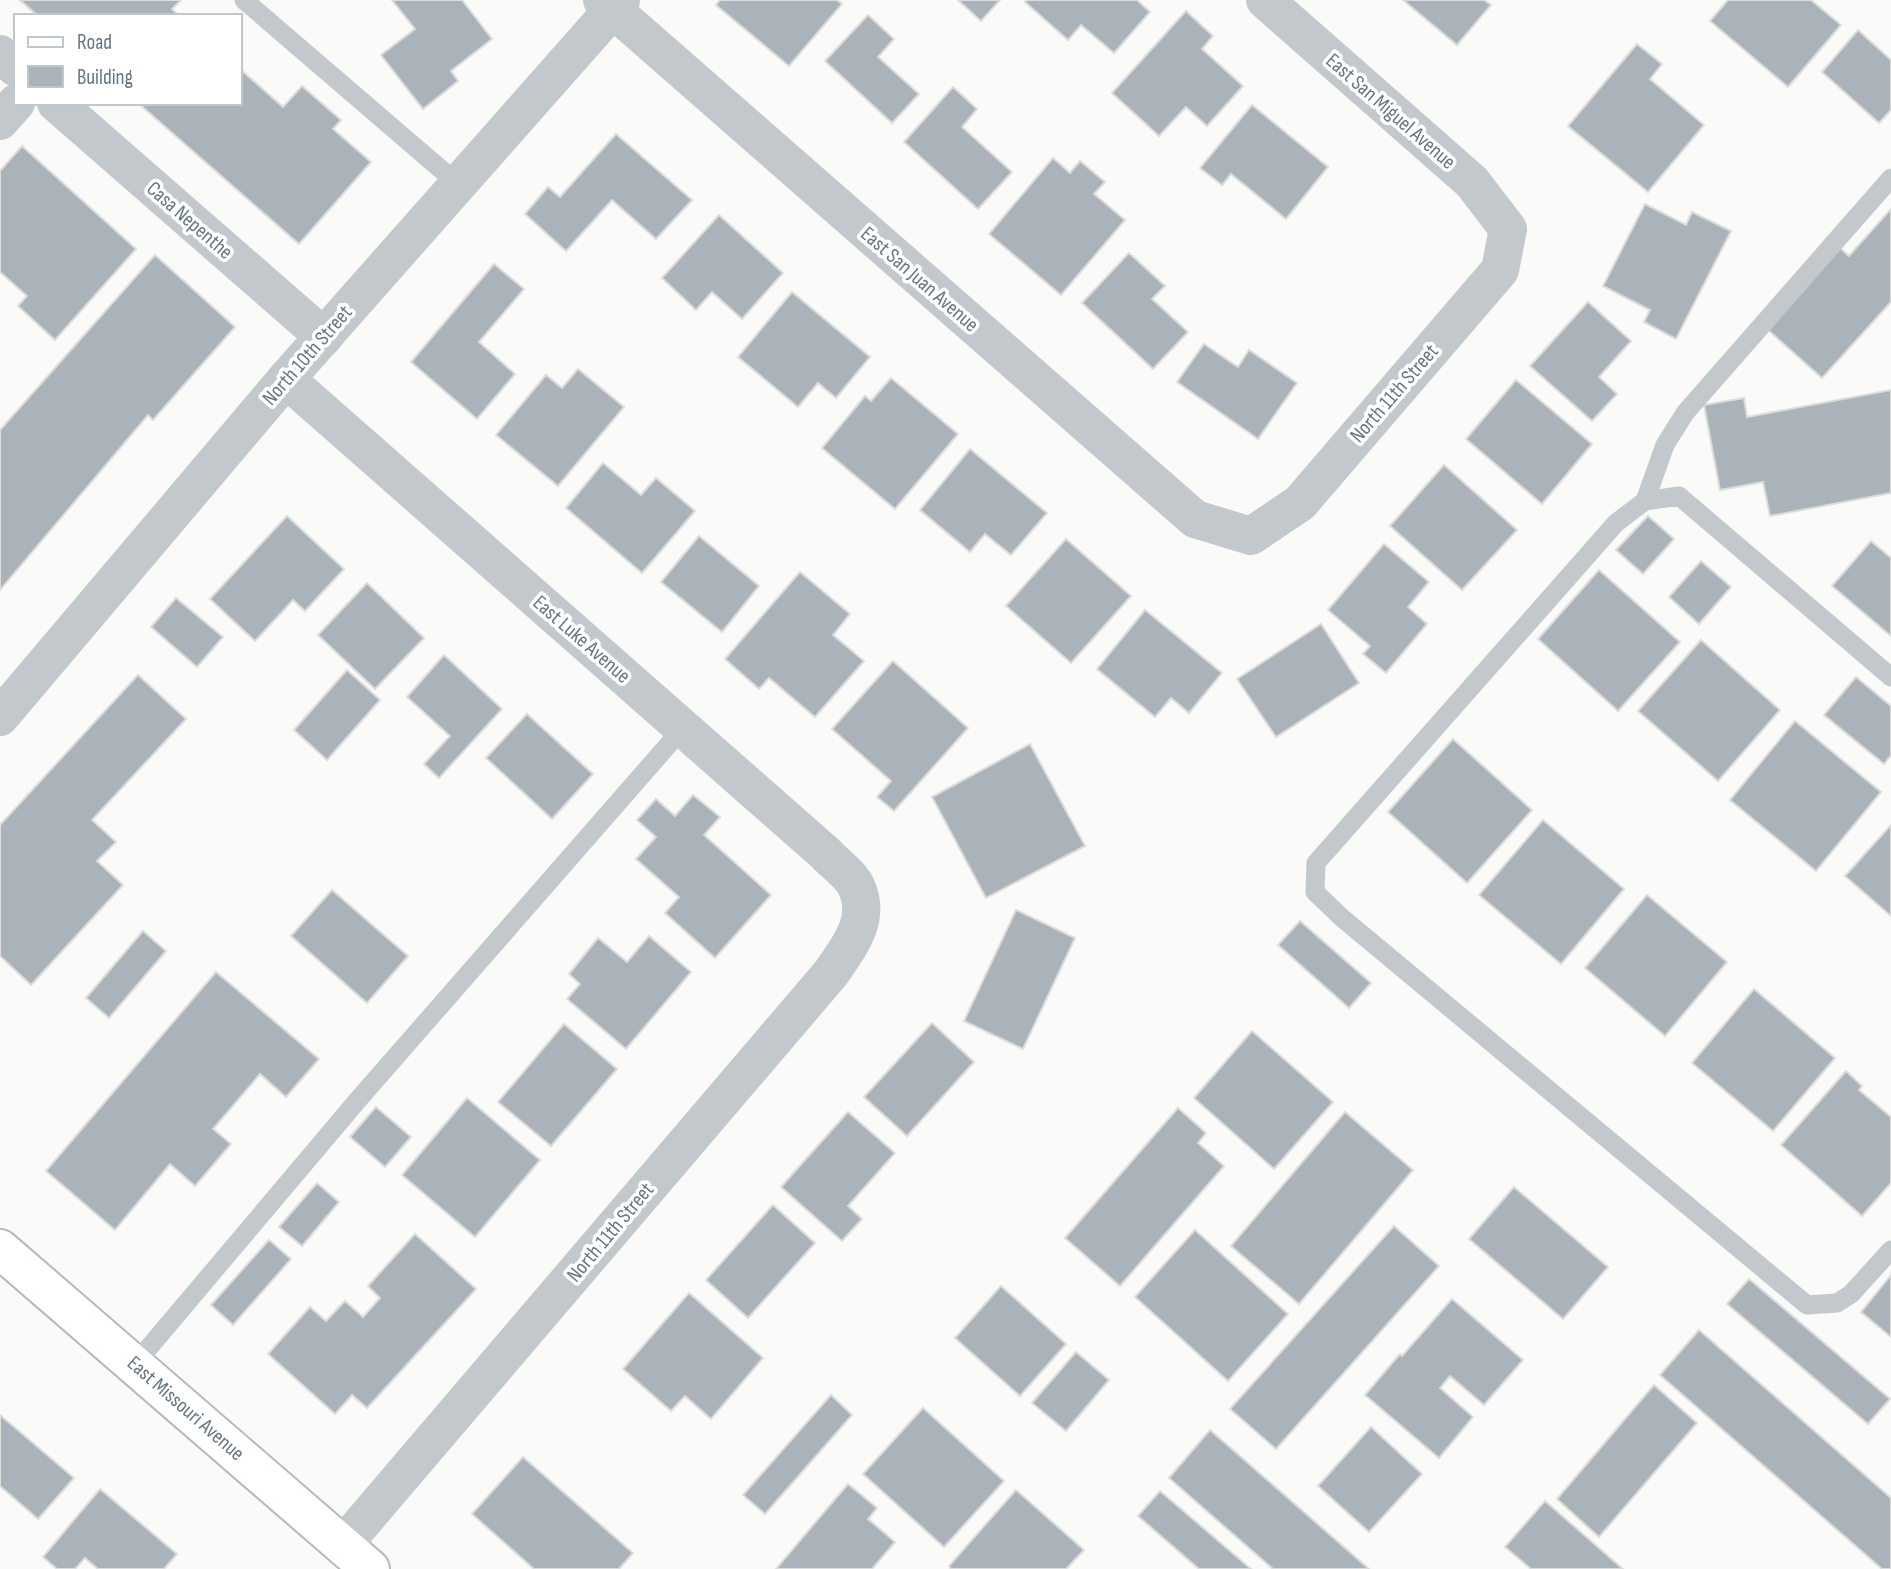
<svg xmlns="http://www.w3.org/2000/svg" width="1891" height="1569" font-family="'Sofia Sans Condensed',sans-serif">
  <rect width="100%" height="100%" fill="#fafaf8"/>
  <!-- building -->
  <g fill="#aab3b9" stroke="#dcdcda" stroke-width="2">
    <polygon points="20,0 181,0 172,9 179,16 38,16"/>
    <polygon points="392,0 462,0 492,39 451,71 458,81 423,109 381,55 415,29"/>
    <polygon points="720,0 837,0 842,4 789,66 716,5"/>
    <polygon points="958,0 1000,0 981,21"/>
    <polygon points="1027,0 1137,0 1150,12 1114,53 1081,25 1068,40 1025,2"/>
    <polygon points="1403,0 1484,0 1491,5 1457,45"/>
    <polygon points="1728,0 1811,0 1841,25 1788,87 1710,21"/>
    <polygon points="1186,11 1213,36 1202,49 1243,86 1207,126 1186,107 1159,136 1112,93"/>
    <polygon points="868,15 894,39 878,57 919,94 892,123 825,61"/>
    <polygon points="1858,30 1891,60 1891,110 1879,123 1822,72"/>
    <polygon points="1637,44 1662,64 1650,79 1704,125 1648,192 1568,126"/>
    <polygon points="240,69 283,107 302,86 341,120 333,129 371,162 299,244 138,103 240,103"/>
    <polygon points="953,87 977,109 962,127 1012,172 978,209 904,142"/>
    <polygon points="1252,105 1328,167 1286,219 1231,174 1222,185 1200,168"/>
    <polygon points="616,134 692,200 656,239 612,200 566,251 525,214 548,187 560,197"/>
    <polygon points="22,146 136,249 55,340 18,306 27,296 0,272 0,171"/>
    <polygon points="1053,158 1070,173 1080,161 1105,182 1094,194 1125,220 1061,295 989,234"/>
    <polygon points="1645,204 1686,225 1692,212 1731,231 1676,339 1644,322 1650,310 1603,286"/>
    <polygon points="1891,209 1891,302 1822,378 1767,329 1840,248 1849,256"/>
    <polygon points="719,215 783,273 742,319 712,292 696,310 662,278"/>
    <polygon points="1129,253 1165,286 1152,299 1188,332 1153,369 1082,303"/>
    <polygon points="155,255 235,327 153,420 148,415 0,590 0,430"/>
    <polygon points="494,264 524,289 479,342 515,374 477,419 411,362"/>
    <polygon points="792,292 870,357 836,398 818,383 798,407 738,357"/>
    <polygon points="1588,302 1631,341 1599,377 1617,394 1592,421 1530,366"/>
    <polygon points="1204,344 1238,367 1249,350 1297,383 1258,439 1177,382"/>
    <polygon points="578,369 624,407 558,486 496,435 546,375 562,388"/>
    <polygon points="891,378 958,434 895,509 822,448 865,396 871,401"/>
    <polygon points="1516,380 1592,444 1542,504 1466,439"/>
    <polygon points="1891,390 1891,493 1770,516 1763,482 1720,490 1704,405 1744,398 1747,417"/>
    <polygon points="970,449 1047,513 1011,555 985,534 970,552 920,510"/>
    <polygon points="603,463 641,495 656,478 695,511 642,573 566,508"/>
    <polygon points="1444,465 1517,530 1462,590 1390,526"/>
    <polygon points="287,516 344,569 305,611 293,600 255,641 210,599"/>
    <polygon points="1648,516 1674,539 1643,574 1616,550"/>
    <polygon points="699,536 759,586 722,632 661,582"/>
    <polygon points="1066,539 1131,596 1071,663 1006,606"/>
    <polygon points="1871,541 1891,558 1891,636 1832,586"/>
    <polygon points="1384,544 1429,582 1408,607 1427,624 1386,673 1363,654 1370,646 1328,610"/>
    <polygon points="1701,561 1731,587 1699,624 1669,597"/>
    <polygon points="1599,570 1680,642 1618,711 1538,639"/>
    <polygon points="800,572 850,614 833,635 864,661 815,717 769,678 759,689 725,659"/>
    <polygon points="367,583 424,638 375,689 318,635"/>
    <polygon points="176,598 223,637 197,667 151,627"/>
    <polygon points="1145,610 1222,673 1189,713 1171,698 1155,717 1097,669"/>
    <polygon points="1321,624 1359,683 1276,737 1237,679"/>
    <polygon points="1701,640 1780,710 1718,781 1638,711"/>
    <polygon points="444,655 502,709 439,778 424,764 450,736 407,697"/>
    <polygon points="893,661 968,728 894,811 877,797 891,781 832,729"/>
    <polygon points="347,670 380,700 327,760 294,730"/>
    <polygon points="138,675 186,719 92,820 116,842 97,861 123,885 31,985 0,956 0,825"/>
    <polygon points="1856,677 1891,706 1891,755 1884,764 1824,715"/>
    <polygon points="527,714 593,774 552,819 486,758"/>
    <polygon points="1795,721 1881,792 1816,871 1730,800"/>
    <polygon points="1453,739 1532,810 1467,883 1388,812"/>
    <polygon points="1030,744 1085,846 986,898 932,797"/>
    <polygon points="693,795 720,817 704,835 771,895 715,958 665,913 679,897 636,859 656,837 637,820 656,799 675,816"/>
    <polygon points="1543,820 1624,889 1561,964 1479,895"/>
    <polygon points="1891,825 1891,916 1845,876"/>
    <polygon points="332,890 408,956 367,1003 291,936"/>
    <polygon points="1647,895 1727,962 1665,1036 1585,968"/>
    <polygon points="1016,910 1075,938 1023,1049 964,1021"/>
    <polygon points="1300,921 1371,983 1349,1008 1278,945"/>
    <polygon points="143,931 166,951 109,1018 86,998"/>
    <polygon points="649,936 691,972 626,1049 567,999 580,984 569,974 598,938 627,962"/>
    <polygon points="216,972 319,1059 286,1097 260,1074 213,1129 231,1144 195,1186 170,1164 115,1230 46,1171"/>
    <polygon points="1754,989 1835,1058 1773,1131 1692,1063"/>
    <polygon points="932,1023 974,1062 907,1136 864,1097"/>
    <polygon points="564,1024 617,1069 551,1146 498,1102"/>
    <polygon points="1252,1031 1333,1102 1274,1169 1194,1098"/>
    <polygon points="1846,1071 1862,1086 1859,1090 1891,1117 1891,1183 1862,1216 1781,1145"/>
    <polygon points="467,1098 540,1160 475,1237 402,1175"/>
    <polygon points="376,1107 411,1137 385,1167 350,1137"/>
    <polygon points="1178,1108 1206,1133 1198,1143 1224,1166 1120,1286 1065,1238"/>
    <polygon points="848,1112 895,1153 848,1206 862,1219 842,1241 781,1187"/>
    <polygon points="1345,1112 1413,1170 1299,1304 1231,1246"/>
    <polygon points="317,1183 339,1202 302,1246 279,1227"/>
    <polygon points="1514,1187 1608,1267 1563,1319 1469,1239"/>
    <polygon points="773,1205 815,1243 748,1318 706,1280"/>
    <polygon points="1394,1226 1439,1266 1276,1449 1230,1409"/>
    <polygon points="1195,1230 1288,1314 1228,1381 1135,1297"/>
    <polygon points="415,1234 476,1289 367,1408 352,1395 335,1414 268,1354 310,1307 326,1321 345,1301 363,1317 380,1298 368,1286"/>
    <polygon points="269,1240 291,1259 233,1325 211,1305"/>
    <polygon points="1891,1275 1891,1337 1861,1312"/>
    <polygon points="1749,1279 1890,1399 1868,1424 1727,1304"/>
    <polygon points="1001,1286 1066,1344 1020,1396 955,1338"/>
    <polygon points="689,1293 763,1358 711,1419 685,1396 671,1411 623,1369"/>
    <polygon points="1452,1299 1523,1360 1484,1405 1450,1376 1440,1388 1473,1417 1439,1458 1365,1395 1400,1354 1402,1356"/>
    <polygon points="1699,1330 1891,1498 1891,1569 1882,1569 1660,1375"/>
    <polygon points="1076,1352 1109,1380 1066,1431 1032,1403"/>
    <polygon points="1654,1385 1697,1423 1599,1537 1557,1499"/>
    <polygon points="831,1395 852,1415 765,1514 743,1495"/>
    <polygon points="923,1408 1004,1481 944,1547 863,1474"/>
    <polygon points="0,1415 74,1478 38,1519 0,1486"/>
    <polygon points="1371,1427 1422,1474 1369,1532 1318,1486"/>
    <polygon points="1210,1430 1369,1569 1273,1569 1169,1478"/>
    <polygon points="523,1457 633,1553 619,1569 534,1569 472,1514"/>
    <polygon points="848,1484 877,1508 868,1519 895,1542 872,1569 776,1569"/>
    <polygon points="100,1489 177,1554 164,1569 98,1569 85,1558 75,1569 57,1569 43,1557"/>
    <polygon points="1016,1490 1084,1550 1066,1569 951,1569 949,1566"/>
    <polygon points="1160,1491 1251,1569 1199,1569 1138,1516"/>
    <polygon points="1545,1501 1623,1569 1531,1569 1505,1547"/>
  </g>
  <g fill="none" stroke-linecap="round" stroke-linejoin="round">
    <!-- secondary casing -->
    <g stroke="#b3babf" stroke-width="42">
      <polyline id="secondary" points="0,1249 370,1569"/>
    </g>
    <!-- lane -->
    <g stroke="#c3c8cc" stroke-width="19">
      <polyline points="244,0 458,184"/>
      <polyline points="1645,501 1665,445 1685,413 1891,178"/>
      <polyline points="1891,677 1679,496 1645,501 1616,523 1316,863 1315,892 1341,917 1807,1305 1837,1303 1851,1294 1891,1250"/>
      <polyline points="135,1364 357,1101 683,728"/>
    </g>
    <!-- street -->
    <g stroke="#c3c8cc" stroke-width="38">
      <polyline points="602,0 1195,519 1251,536 1300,503 1500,270 1508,229 1472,182 1265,0"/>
      <polyline points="0,54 16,68"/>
      <polyline points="56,103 324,337"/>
      <polyline points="0,121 16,103"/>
      <path d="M286,379l539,474c9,10 25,21 31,33 16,33 -7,61 -25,87l-488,572"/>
      <polyline points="0,717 286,379 621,0"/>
    </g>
    <!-- secondary -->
    <use href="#secondary" stroke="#fff" stroke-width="38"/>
  </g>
  <g text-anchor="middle" stroke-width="7" stroke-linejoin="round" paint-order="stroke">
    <!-- street labels -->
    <g font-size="21" fill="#657683" stroke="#fff">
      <text transform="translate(1391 111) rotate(41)" y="7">East San Miguel Avenue</text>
      <text transform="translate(190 220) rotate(41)" y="7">Casa Nepenthe</text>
      <text transform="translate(920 279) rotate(41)" y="7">East San Juan Avenue</text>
      <text transform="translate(307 355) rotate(-49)" y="7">North 10th Street</text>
      <text transform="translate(1394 393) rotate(-49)" y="7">North 11th Street</text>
      <text transform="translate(582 639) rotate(41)" y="7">East Luke Avenue</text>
      <text transform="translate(610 1232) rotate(-50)" y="7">North 11th Street</text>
      <text transform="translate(186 1408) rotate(41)" y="7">East Missouri Avenue</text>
    </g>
  </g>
  <!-- legend -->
  <rect x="14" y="14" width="228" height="91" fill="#ffffff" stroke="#c1c8cd" stroke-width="2"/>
  <rect x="28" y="37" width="35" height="10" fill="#ffffff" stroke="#c1c8cd" stroke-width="2"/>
  <text x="77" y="49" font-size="21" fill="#657683">Road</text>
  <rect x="28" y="66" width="35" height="21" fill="#aab3b9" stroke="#c1c8cd" stroke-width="2"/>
  <text x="77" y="84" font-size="21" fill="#657683">Building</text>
</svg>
